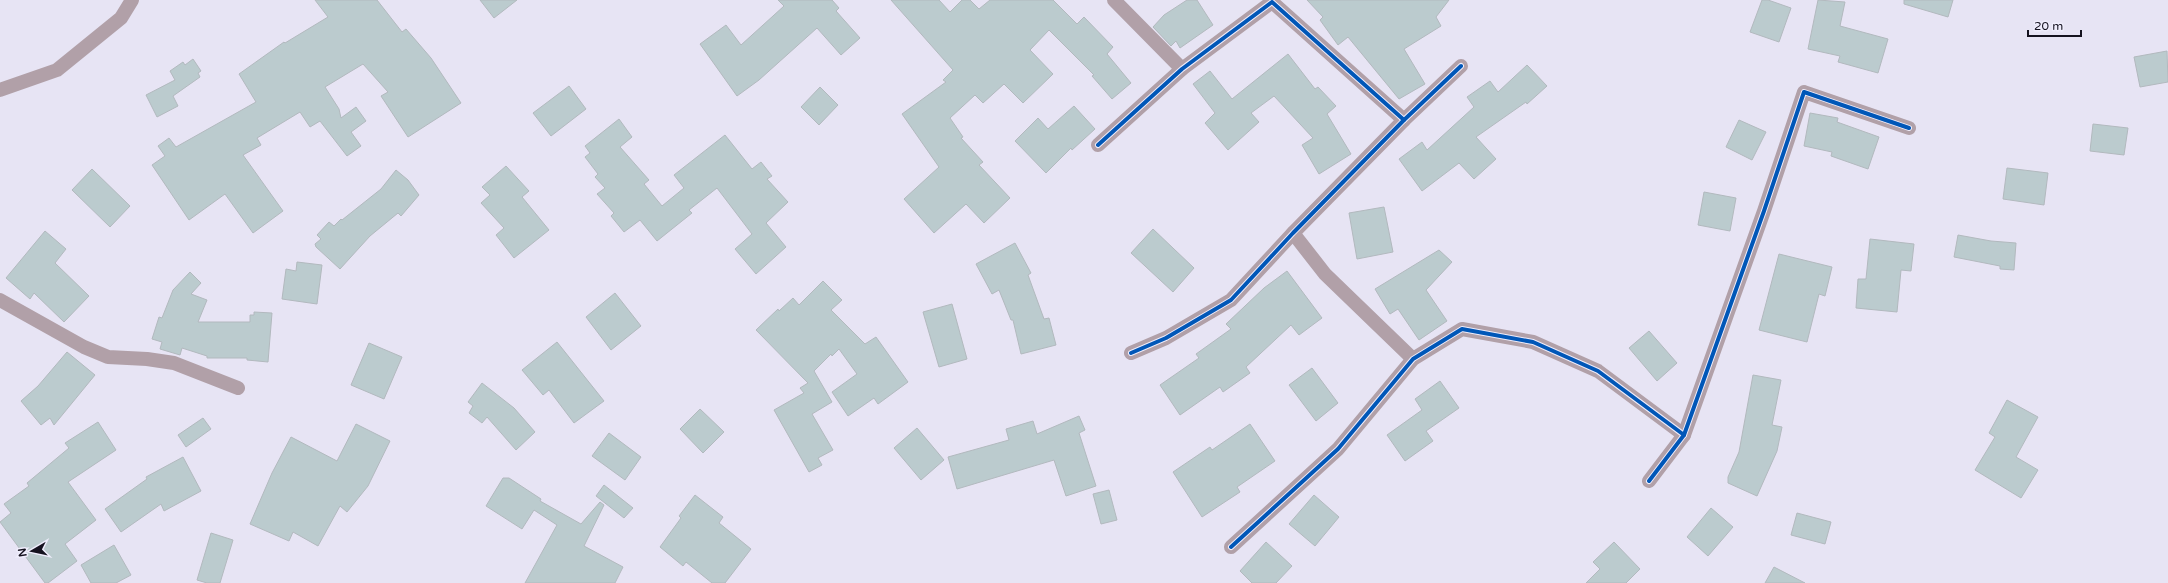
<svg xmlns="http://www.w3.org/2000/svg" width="2168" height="583" font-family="'Varela Round',sans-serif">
  <rect width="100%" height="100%" fill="#e7e4f4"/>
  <!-- building -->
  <g fill="#bbcbce" stroke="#b2b9be">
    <polygon points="315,0 377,0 402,32 406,29 431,58 461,103 408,137 381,96 388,92 363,64 325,87 339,109 341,118 356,107 366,121 351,132 361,146 347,156 320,121 310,127 300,112 257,138 261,145 243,155 283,211 253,233 225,194 189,220 152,165 165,156 158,146 169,138 176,147 256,102 239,74 284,42 285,43 328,17"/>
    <polygon points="480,0 517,0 494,18"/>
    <polygon points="778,0 832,0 839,8 836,11 860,38 841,55 817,28 759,80 737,96 700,44 726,25 741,45 784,6"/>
    <polygon points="891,0 939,0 950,12 962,0 970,0 979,9 990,0 1053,0 1077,24 1084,17 1113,47 1107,54 1131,83 1112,99 1092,76 1094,75 1049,30 1030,50 1053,74 1023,103 1004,84 983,103 975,95 950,118 963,137 961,138 983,162 979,165 1010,198 984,223 966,204 934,233 904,199 939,167 902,114 946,82 943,80 953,70"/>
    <polygon points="1187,0 1197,0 1213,25 1180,48 1176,41 1171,46 1153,27 1164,15"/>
    <polygon points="1307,0 1449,0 1436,17 1441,26 1404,49 1425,84 1399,99 1348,37 1338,45 1320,20 1323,17"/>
    <polygon points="1762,0 1768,0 1791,8 1779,42 1750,32"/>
    <polygon points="1818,0 1845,2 1840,26 1888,39 1878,73 1838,62 1840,56 1808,49"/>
    <polygon points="1904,0 1953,0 1948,17 1904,4"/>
    <polygon points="2167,51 2168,82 2140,87 2134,57"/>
    <polygon points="1288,54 1315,89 1318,87 1336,106 1327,114 1351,154 1319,174 1302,145 1313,138 1274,96 1251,113 1259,122 1228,150 1205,123 1215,113 1193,84 1210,71 1232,99"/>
    <polygon points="193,59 201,71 198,73 200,77 173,96 178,106 157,117 146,95 175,80 170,71 183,62 185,65"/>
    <polygon points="1527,65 1547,86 1527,104 1526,102 1476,137 1496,159 1474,179 1459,163 1422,191 1399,159 1422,142 1427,150 1474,107 1467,97 1490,81 1498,92"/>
    <polygon points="569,86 586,109 551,136 533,113"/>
    <polygon points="820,87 838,105 819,125 801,107"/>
    <polygon points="1074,106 1095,129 1072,150 1071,148 1046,173 1015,141 1038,118 1048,129"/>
    <polygon points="1810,113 1838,118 1837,122 1879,137 1868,169 1831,156 1832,152 1804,146"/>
    <polygon points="619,119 632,137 620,147 649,180 644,184 662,206 684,188 674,175 725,135 752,169 761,162 772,176 767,179 788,202 766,223 786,247 756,274 735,249 752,234 717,188 689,210 692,213 657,241 640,220 624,232 611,216 614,213 597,194 605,188 595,177 598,174 585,157 590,153 585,146"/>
    <polygon points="1739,120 1766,132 1752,160 1726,147"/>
    <polygon points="2093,124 2128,128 2124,155 2090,151"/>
    <polygon points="506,166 529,191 522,197 549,230 514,258 496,235 504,228 481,203 490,195 482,187"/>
    <polygon points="2007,168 2048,173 2044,205 2003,199"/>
    <polygon points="92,169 130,206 110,227 72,190"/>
    <polygon points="396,170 408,180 419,195 401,216 398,213 370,236 340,269 316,247 315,244 321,239 317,235 329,222 334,226 341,219 342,220 381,189"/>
    <polygon points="1704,192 1736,198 1730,231 1698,225"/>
    <polygon points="1384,207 1393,252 1357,259 1349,213"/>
    <polygon points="1153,229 1194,268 1173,292 1131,253"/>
    <polygon points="45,231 66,249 55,263 89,296 64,322 34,293 30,299 6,278"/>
    <polygon points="1958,235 1991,241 2016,243 2014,270 2000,269 2000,266 1954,257"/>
    <polygon points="1870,239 1914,244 1911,271 1901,270 1897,312 1856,308 1858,279 1866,279"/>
    <polygon points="1015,243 1031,273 1028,275 1044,319 1049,318 1056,345 1021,354 1013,320 1011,320 999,290 992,294 976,264"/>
    <polygon points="1439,250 1452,262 1426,290 1447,321 1419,340 1398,309 1390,314 1375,289"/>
    <polygon points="1779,254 1832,267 1825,296 1819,294 1807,342 1759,330"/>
    <polygon points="297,262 322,265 317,304 282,299 286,269 296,271"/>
    <polygon points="1287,271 1322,318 1299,335 1291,325 1246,367 1250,373 1223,392 1220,387 1180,415 1160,385 1199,358 1196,354 1231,329 1226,324 1264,288"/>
    <polygon points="190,272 201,283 191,294 207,300 198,322 250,322 250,315 254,315 254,312 272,313 268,362 247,360 247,358 207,358 207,356 182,348 180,355 160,349 162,342 152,339 159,317 162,318 173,290"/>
    <polygon points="823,281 842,300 831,310 865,344 876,337 908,382 878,404 874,398 848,416 832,392 857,374 839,349 832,356 831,354 814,371 832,402 812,414 833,450 818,458 822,465 809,472 774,410 804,393 800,388 808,383 756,330 778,309 779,311 793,298 799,305"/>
    <polygon points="615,293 641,326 611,350 586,317"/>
    <polygon points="952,304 967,359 939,367 923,312"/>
    <polygon points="1649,331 1677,363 1657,381 1629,348"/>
    <polygon points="557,342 604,401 574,423 549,390 543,395 522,370"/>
    <polygon points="369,343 402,357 384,399 351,385"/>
    <polygon points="67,352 95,375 54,425 50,418 41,425 21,401 38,386"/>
    <polygon points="1312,368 1338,403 1316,421 1289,385"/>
    <polygon points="1753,375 1781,380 1772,425 1782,427 1777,451 1757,496 1728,483 1728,477 1739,452"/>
    <polygon points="1440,381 1459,408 1426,431 1433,441 1405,461 1387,435 1422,410 1415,399"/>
    <polygon points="482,383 514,408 535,432 516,450 487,417 482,423 469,413 473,406 468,402"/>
    <polygon points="2007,400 2038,417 2016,457 2038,470 2021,498 1975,470 1995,437 1989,433"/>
    <polygon points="700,409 724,432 703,453 680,429"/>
    <polygon points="1079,416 1085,430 1079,433 1096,486 1066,496 1054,460 957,489 948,457 1009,440 1006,429 1033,421 1037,434"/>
    <polygon points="203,418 211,429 186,447 178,435"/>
    <polygon points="98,422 116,450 68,482 96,520 65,544 77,561 48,583 45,583 0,522 11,513 4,504 29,486 27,483 69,448 65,443"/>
    <polygon points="356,424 390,441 368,486 347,512 340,506 318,546 293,532 289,541 250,524 272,473 291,437 337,461"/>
    <polygon points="1250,424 1275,461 1237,487 1240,492 1202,517 1173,472 1210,447 1212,450"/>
    <polygon points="917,428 944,460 921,480 894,448"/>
    <polygon points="609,433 641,457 625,480 592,456"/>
    <polygon points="183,457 201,491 164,511 161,504 121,532 105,509 147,479 146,477"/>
    <polygon points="503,478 509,478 541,499 540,501 581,524 600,502 604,505 584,546 623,567 615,583 525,583 557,525 534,510 522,529 486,506"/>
    <polygon points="604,485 633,508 624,518 596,496"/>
    <polygon points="1109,490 1117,520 1101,524 1093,494"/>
    <polygon points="695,495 723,517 719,523 751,549 725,583 712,583 686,562 683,566 660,547 681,518 679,516"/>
    <polygon points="1314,495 1339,517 1315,546 1289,524"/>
    <polygon points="1711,508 1733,527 1708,556 1687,537"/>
    <polygon points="1797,513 1831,522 1825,544 1791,535"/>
    <polygon points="211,533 233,540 220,583 207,583 197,580"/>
    <polygon points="1266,542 1292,566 1276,583 1252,583 1240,571"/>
    <polygon points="1614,542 1640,569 1626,583 1586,583 1600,569 1593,562"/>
    <polygon points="114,545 131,575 116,583 91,583 81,565"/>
    <polygon points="1774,567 1805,583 1765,583"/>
  </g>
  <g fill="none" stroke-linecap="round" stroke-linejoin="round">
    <!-- minor -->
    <g stroke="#b1a0a8" stroke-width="14">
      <polyline points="1114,0 1182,69"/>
      <polyline points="0,90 57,70 121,18 132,0"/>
      <polyline points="1098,145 1182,69 1272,2 1404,120"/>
      <polyline points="1293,233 1325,274 1413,359"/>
      <polyline points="0,300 84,347 108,357 147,359 174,363 238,388"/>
      <polyline points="1131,353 1166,338 1231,300 1293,233 1404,120 1461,66"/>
      <polyline points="1649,481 1684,435 1764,211 1804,92 1909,128"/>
      <polyline points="1231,547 1338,449 1413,359 1462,329 1533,342 1598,371 1684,435"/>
    </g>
    <!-- cycleway casing -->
    <g stroke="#efedfc" stroke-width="6">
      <g id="cycleway">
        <polyline points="1098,145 1182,69 1272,2 1404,120"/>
        <polyline points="1131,353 1166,338 1231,300 1293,233 1404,120 1461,66"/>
        <polyline points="1649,481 1684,435 1764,211 1804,92 1909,128"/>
        <polyline points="1231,547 1338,449 1413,359 1462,329 1533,342 1598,371 1684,435"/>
      </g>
    </g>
    <!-- cycleway -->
    <use href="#cycleway" stroke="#0057b8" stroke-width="4"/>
  </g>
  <!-- north arrow -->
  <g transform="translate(32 551) rotate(261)" stroke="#efedfc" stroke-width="3" paint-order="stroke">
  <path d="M0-3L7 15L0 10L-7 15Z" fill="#15121f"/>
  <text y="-6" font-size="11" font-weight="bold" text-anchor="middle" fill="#15121f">N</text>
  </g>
  <!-- scale -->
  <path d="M2028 30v6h53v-6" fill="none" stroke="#15121f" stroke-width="2"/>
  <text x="2034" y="30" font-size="12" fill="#15121f" stroke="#efedfc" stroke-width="3" paint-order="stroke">20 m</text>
</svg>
